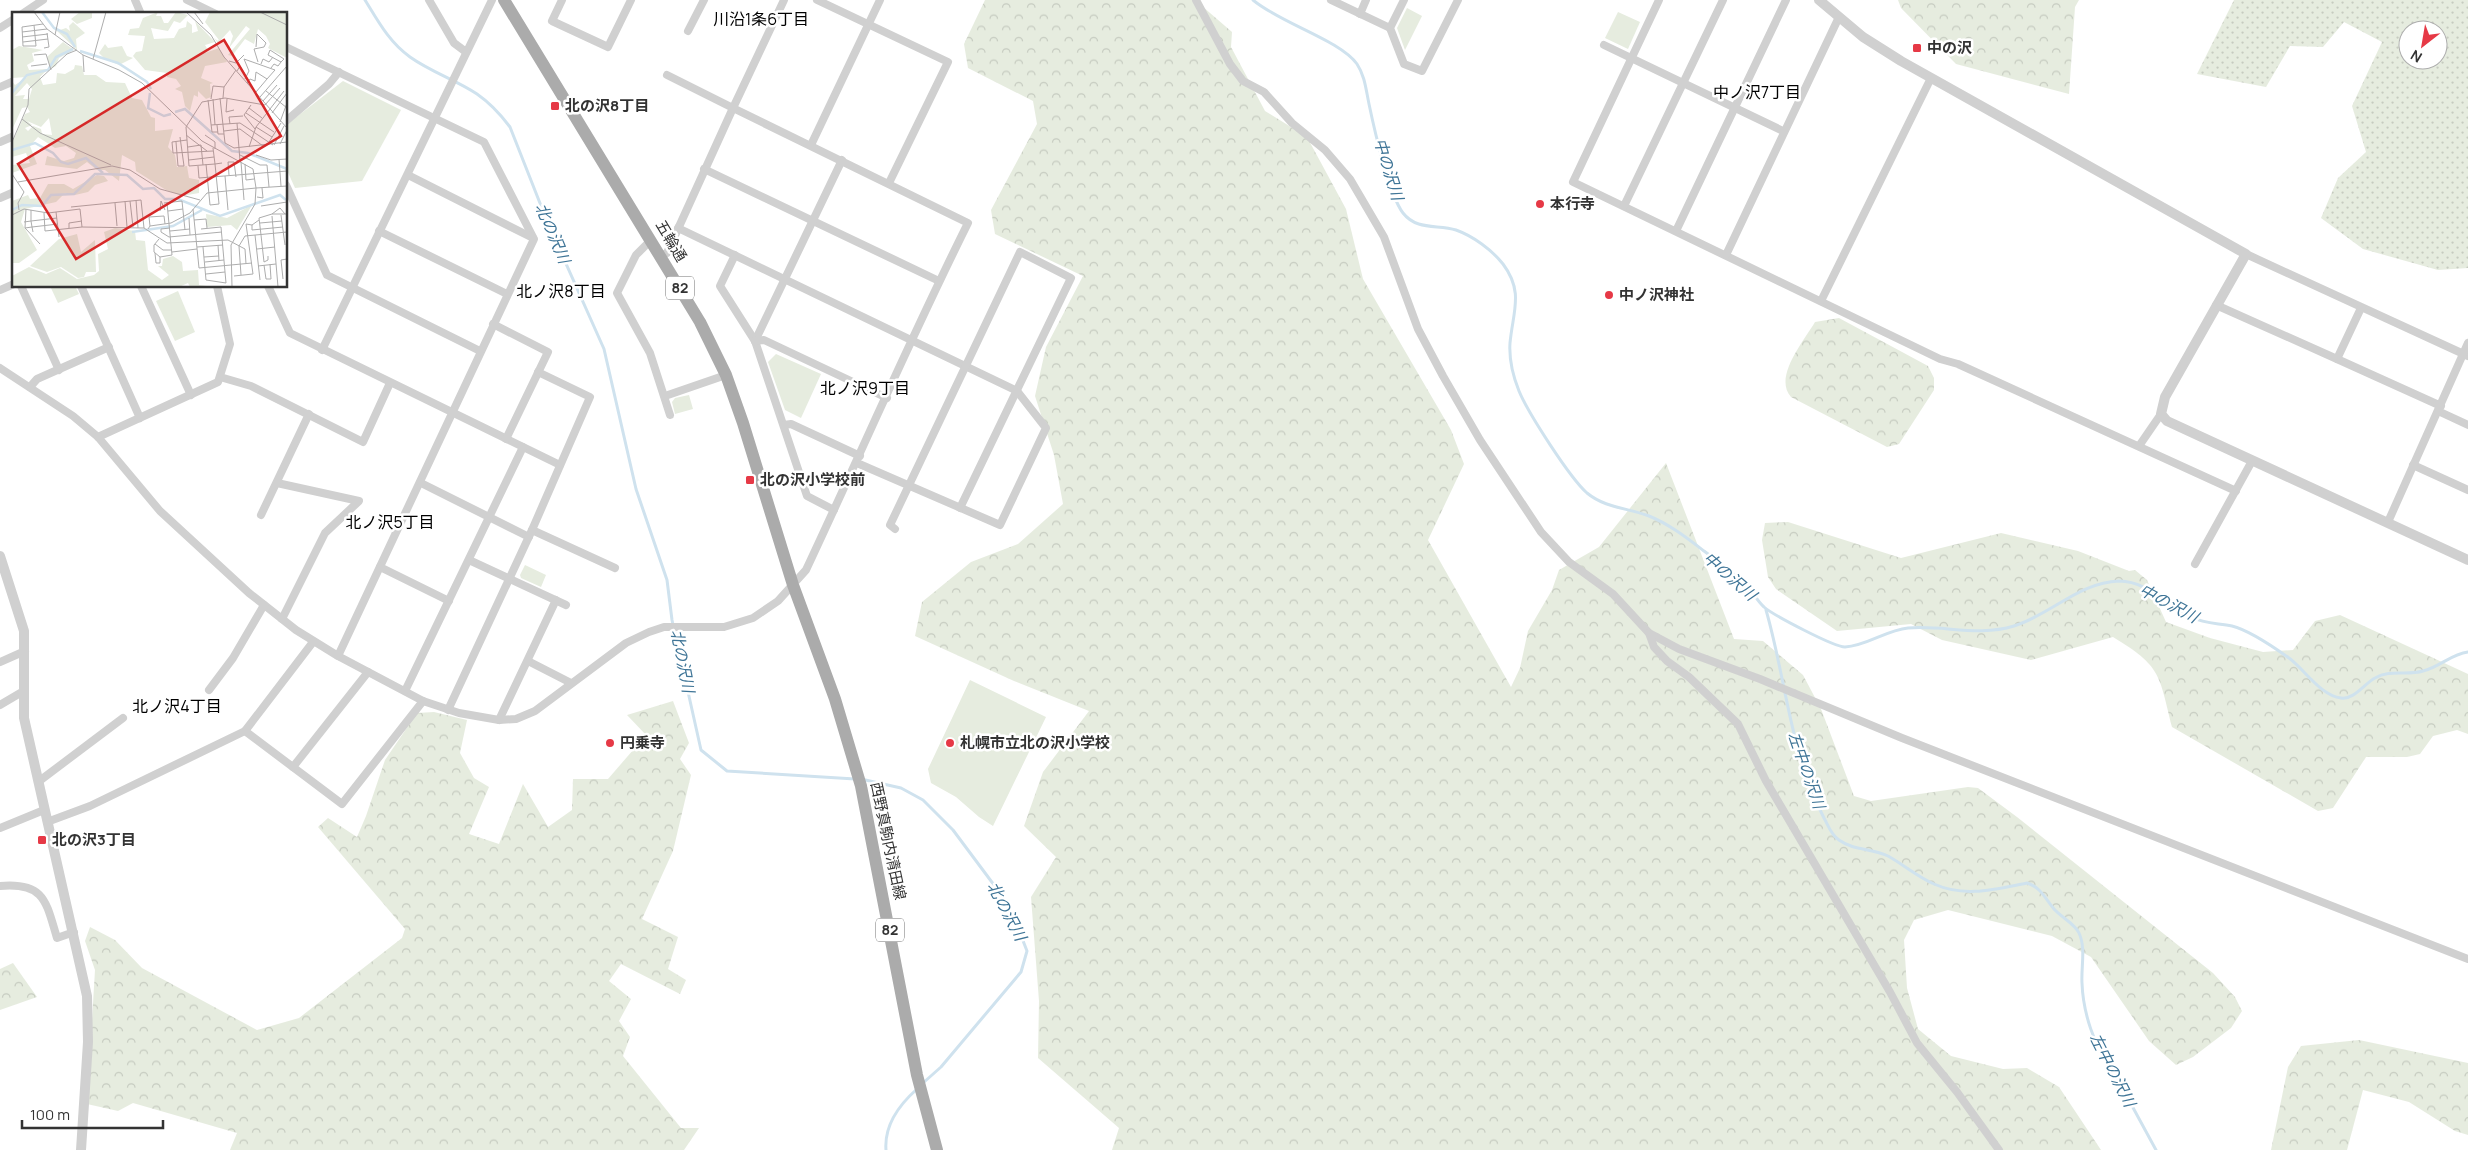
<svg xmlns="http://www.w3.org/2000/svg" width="2468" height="1150" font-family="Manrope,'Noto Sans JP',sans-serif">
  <defs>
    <pattern id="grass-dots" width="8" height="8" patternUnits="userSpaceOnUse" patternTransform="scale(1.25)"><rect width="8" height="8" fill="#e6ecdf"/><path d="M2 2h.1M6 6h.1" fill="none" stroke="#c6cbc0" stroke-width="1.8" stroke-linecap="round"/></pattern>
    <pattern id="forest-crowns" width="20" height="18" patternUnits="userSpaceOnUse" patternTransform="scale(1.25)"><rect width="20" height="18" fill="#e6ecdf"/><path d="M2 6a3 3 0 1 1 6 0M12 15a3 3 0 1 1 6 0" fill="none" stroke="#c6cbc0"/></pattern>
  </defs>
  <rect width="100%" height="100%" fill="#fff"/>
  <!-- grass -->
  <path fill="url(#grass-dots)" fill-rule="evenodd" d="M2234,0h234v268l-30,2 -75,-21 -42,-31 17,-40 28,-26 -14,-46 30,-64 -38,-20 -21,25 -33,-1 -24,41 -69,-13zM2408,30h30v30h-30z"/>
  <!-- forest -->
  <g fill="url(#forest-crowns)">
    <polygon points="985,0 1195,0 1232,32 1231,47 1265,111 1307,137 1346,209 1363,279 1451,430 1464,464 1428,540 1511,687 1520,668 1528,631 1552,590 1559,570 1599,547 1666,463 1734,639 1763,641 1803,675 1821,709 1854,796 1871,801 1968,787 1978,788 2017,817 2213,973 2235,997 2242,1011 2231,1028 2193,1057 2176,1065 2149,1041 2091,957 2052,936 1948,910 1914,920 1904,940 1907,988 1918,1029 1951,1056 2003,1069 2027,1068 2059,1087 2101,1150 1112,1150 1119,1128 1038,1058 1039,1001 1031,897 1056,857 1024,826 1043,772 1089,711 1014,681 915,636 922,602 971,562 1018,544 1063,504 1054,455 1035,396 1046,347 1083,276 995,234 991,210 1037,124 1033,101 968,68 964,44"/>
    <polygon points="1898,0 2079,0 2075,7 2069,94 1956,64 1901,8"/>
    <path d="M1839,318l89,48 6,12v12l-35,54 -12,3 -96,-50c-18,-20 13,-56 24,-75z"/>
    <path d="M1788,522l113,36 100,-25 77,18 51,20 6,-1 12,10 19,42 44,16 53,14 30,-2 22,-29 25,-6 128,59v60l-11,-4 -24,6 -13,18 -13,3h-41l-33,51 -15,3 -146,-84c-13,-53 -11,-61 -59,-90l-82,23 -89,-20 -31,-16 -74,7 -61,-42 -8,-12 -6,-37 3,-17z"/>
    <polygon points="673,701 689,743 680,759 691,775 673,851 642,919 678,937 668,969 686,980 680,994 621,964 609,981 631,999 619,1021 630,1037 623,1056 681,1128 699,1128 684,1150 230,1150 237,1133 133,1103 118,1111 87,1104 95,970 85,941 90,927 115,940 142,968 257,1030 299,1018 402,938 405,929 318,827 328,818 357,837 366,816 385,760 417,713 434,712 467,720 460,753 474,778 489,787 469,834 499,844 523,784 548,827 572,810 573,779 608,779 646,735 627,715"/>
    <polygon points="13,963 37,997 0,1010 0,969"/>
    <polygon points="2359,1040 2468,1063 2468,1135 2455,1131 2409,1102 2363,1090 2347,1150 2271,1150 2288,1067 2301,1046"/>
  </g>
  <!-- park -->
  <g fill="#e6ecdf">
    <polygon points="1407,8 1422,16 1405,50 1397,28"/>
    <polygon points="1618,12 1640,22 1628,49 1605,38"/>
    <polygon points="343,81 401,110 362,181 295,188 286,168 286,125"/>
    <polygon points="50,286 75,286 79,294 58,303"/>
    <polygon points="178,291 195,332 175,341 156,301"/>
    <polygon points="776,354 821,374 801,418 785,410 768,362"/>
    <polygon points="689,395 693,409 675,414 672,402 675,398"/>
    <polygon points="525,565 546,575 541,587 521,578 520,575"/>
    <polygon points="970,680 1046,717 993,826 979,817 956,797 931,783 928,769"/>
  </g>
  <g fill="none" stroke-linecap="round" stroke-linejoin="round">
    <!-- stream -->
    <g stroke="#cfe2ee" stroke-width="3">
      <path d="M365,0c13,21 24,42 45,57 21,15 46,23 67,37 13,9 24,21 33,33l37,94 57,128 32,140 31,91 5,40 29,130 26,21 128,8"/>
      <path d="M1253,0c27,23 87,40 104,64 8,12 9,26 12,40 5,24 20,91 34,109 14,18 35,11 53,17 17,6 36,20 47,34 21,28 10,47 7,79 -1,15 3,33 9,48 9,22 51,87 68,102 18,15 41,15 62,23 20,8 38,22 55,35 15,11 32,24 45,37 5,6 9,14 15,19 9,8 70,40 81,40 22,-1 41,-17 63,-19 37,-3 70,9 106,-2 36,-11 66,-44 105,-45 29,0 48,25 73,36 12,7 26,6 40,9 16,4 43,22 57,32 15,11 32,38 52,40 13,2 23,-14 34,-20 15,-9 32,-2 48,-7 17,-4 28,-17 45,-19"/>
      <path d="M1766,610c20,69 24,143 58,208 4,7 7,17 15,22 15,11 33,8 49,16 16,9 30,21 46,28 31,14 62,5 93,-1 14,4 19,17 27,26 7,8 21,15 25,24 7,15 2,34 3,50 1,29 12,64 30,86l44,81"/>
      <polyline points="861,779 901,788 923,800 953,830 997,889 1020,933 1027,951 1021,972 941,1067 923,1083"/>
      <path d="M886,1150c-2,-25 13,-45 31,-61"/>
    </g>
    <!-- minor -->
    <g stroke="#d0d0d0" stroke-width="8">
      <polyline points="135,0 141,14"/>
      <polyline points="187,0 216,14"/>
      <polyline points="429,0 454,43 466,52"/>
      <polyline points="562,0 552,21 608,47 631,0"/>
      <polyline points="817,0 948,62 889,183"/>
      <polyline points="1196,0 1230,64 1243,81 1264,92 1292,123 1325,150 1350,179 1384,237 1418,329 1443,376 1480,440 1541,532 1569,562 1613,594 1649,633 1679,649 1760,679 1902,738 2468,959"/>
      <polyline points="1331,0 1390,28"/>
      <polyline points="1404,0 1390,28 1404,64 1422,71 1458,0"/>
      <polyline points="1659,0 1573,182 1940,359 1958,364 2236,491"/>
      <polyline points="22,14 43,0"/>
      <polyline points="1360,14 1366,0"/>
      <polyline points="0,28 14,19"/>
      <polyline points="688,31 704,0"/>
      <polyline points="1604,45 1783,131"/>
      <polyline points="286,47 484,142 534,239 338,656"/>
      <polyline points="667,75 733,108 784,0"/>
      <polyline points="0,87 14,81"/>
      <polyline points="286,121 329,84 339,72"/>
      <polyline points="0,142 14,136"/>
      <polyline points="811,145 880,0"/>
      <polyline points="704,169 939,281"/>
      <polyline points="408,175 533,238"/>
      <polyline points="286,185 327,275 480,351"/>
      <polyline points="0,198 14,192"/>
      <polyline points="1624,206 1723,0"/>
      <polyline points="678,228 1017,391 1046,428 1000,525 857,463"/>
      <polyline points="379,231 507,294"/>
      <polyline points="1676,231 1786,0"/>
      <polyline points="651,240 636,255 617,293 650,353 670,415"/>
      <polyline points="2246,254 2468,356"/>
      <polyline points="735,255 720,286 755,341 807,496 834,510"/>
      <polyline points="1726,255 1839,17"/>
      <polyline points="21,286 59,370"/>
      <polyline points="81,286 140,418"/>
      <polyline points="141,286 191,395"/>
      <polyline points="268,286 290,333 560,465"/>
      <polyline points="0,290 14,284"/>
      <polyline points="1821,301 1931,78"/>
      <polyline points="2216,305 2337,359 2361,308"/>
      <polyline points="493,324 548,352 506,439"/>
      <polyline points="755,341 842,160"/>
      <polyline points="755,341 764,340 887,398"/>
      <polyline points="322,350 492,0"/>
      <polyline points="2337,359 2441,406"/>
      <path d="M0,368l73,48 25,21 62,74 89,82 47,37 42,26 85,45 36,12 40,7 17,-1 19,-8 91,-68 23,-11 15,-5h60l29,-9 25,-17 28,-31c54,-115 105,-233 162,-347l-235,-115 -66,145 -7,3"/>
      <polyline points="220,377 251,386 363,442 390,383"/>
      <polyline points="30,387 37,379 109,347"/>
      <polyline points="665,396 726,375"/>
      <polyline points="2438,411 2468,425"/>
      <polyline points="784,425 791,424 860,456"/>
      <polyline points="98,437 218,382 230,344 217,286"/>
      <polyline points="2139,446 2161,414"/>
      <polyline points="2413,465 2468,490"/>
      <polyline points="277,483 359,501 325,533 282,619"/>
      <polyline points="421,483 529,537"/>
      <polyline points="261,515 309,414"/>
      <polyline points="2388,522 2468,343"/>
      <polyline points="895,529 890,525 1020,252 1071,278 960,508"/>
      <polyline points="532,530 615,568"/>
      <polyline points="469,560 566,605"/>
      <polyline points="2195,564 2252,461"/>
      <polyline points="380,567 449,601"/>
      <polyline points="1649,633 1654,647 1667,661 1689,677 1738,724 1766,781 1890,992 1917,1043 1957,1092 1999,1150"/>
      <polyline points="528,661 571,683"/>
      <polyline points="0,662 25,651"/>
      <polyline points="209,690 233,658 264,605"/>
      <polyline points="405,691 523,447"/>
      <polyline points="0,705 22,692"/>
      <polyline points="448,710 532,530 590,397 538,372"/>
      <polyline points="499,720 556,600"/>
      <polyline points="245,731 342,804 423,701"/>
      <polyline points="293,767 368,672"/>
      <polyline points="38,782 123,718"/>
      <polyline points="47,822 90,806 245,731 313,642"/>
      <polyline points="0,828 44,810"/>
      <path d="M0,886c45,-4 46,16 57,52l17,-6"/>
    </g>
    <!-- tertiary -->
    <g stroke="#d0d0d0" stroke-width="10">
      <polyline points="1819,0 1863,37 1901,61 2246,254 2165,397 2161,414 2167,421 2468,560"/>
      <polyline points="0,556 24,631 24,718 87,996 88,1042 81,1150"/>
    </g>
    <!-- primary -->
    <polyline stroke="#ababab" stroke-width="12" points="504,0 700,322 726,375 743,423 793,585 835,699 861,786 917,1075 937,1150"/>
  </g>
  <!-- markers -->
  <g fill="#e63946" stroke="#fff" stroke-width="2">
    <rect x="1912" y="43" width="10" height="10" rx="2.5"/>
    <rect x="550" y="101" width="10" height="10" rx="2.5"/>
    <circle cx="1540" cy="204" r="5"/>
    <circle cx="1609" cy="295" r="5"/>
    <rect x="745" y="475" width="10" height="10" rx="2.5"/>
    <circle cx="610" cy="743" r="5"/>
    <circle cx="950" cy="743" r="5"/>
    <rect x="37" y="835" width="10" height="10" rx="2.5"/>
  </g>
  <g text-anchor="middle" stroke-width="5" stroke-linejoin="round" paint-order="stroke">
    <!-- shield labels -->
    <g fill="#fff" stroke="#707070" stroke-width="1">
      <rect x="666" y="276.5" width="28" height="23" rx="4"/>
      <rect x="876" y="918.5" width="28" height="23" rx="4"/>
    </g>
    <g font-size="14" font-weight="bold" fill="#333">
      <text x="680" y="293">82</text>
      <text x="890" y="935">82</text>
    </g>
    <!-- poi labels -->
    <g font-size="15" font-weight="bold" fill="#333" stroke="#fff" text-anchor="start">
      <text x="1927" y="53">中の沢</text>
      <text x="565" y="111">北の沢8丁目</text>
      <text x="1550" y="209">本行寺</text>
      <text x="1619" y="300">中ノ沢神社</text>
      <text x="760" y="485">北の沢小学校前</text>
      <text x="620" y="748">円乗寺</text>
      <text x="960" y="748">札幌市立北の沢小学校</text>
      <text x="52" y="845">北の沢3丁目</text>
    </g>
    <!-- street labels -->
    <g font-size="15" fill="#333" stroke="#fff">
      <text transform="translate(671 241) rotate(59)" y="5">五輪通</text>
      <text transform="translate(888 841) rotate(78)" y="5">西野真駒内清田線</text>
    </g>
    <!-- neighbourhood labels -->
    <g font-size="16" fill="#000" stroke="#fff">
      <text x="761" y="25">川沿1条6丁目</text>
      <text x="1757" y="98">中ノ沢7丁目</text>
      <text x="561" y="297">北ノ沢8丁目</text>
      <text x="865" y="394">北ノ沢9丁目</text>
      <text x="390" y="528">北ノ沢5丁目</text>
      <text x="177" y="712">北ノ沢4丁目</text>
    </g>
    <!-- water labels -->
    <g font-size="16" font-style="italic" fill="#3f7597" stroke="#fff">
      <text transform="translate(1389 169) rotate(73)" y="6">中の沢川</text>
      <text transform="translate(553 233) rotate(67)" y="6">北の沢川</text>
      <text transform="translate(1730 576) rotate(41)" y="6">中の沢川</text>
      <text transform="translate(2169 603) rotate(28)" y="6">中の沢川</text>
      <text transform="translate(683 661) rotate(79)" y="6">北の沢川</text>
      <text transform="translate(1807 770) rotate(71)" y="6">左中の沢川</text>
      <text transform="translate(1007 911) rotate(62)" y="6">北の沢川</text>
      <text transform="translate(2113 1070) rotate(63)" y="6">左中の沢川</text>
    </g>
  </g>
  <!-- overview -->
  <g transform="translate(12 12)">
    <rect width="275" height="275" fill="#fff"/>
    <path d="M65,222l4,18 14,-12 1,32h-10l-2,5 -6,1 -17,-11 -14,5 -17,-6 29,-27z" fill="#e6ecdf"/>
    <path d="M68,0h12v6l-15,6 -6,-5zM146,0l-2,4h5l3,7h4l8,-11 12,3 -8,8 -6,-2 -6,10 -17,-3 3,11 20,-1 5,-9 7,-2 1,-6 5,4v8l6,-2 -3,-10 20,21 -10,3 3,5 -3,3 14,-5 8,14 -22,4 -4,12 12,5 -3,1 1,13 -5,2 -8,-8v6l-4,-2 -4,16 -5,-5 -3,-14 -7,-3 6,-3 -5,-7 -9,-2v-4l-22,-3 -12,-14 3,-4 6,-1 3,-15 -17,-1 2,-6 9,-1 4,-10zM223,0h52v46l-19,-10 2,-4 -4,-8 -8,-7 -4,15 -9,-5 -13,17 -4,-1 22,-26 -4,-3 -17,22 4,-12 -3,-6 -12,13 -4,-5 4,3zM61,10l12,11 -9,6 1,11 -20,-19 9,-3 4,3 -1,-5zM51,30l11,8 -15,8 -3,8 -5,3 -4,-12zM93,32l3,4 14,-2 5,10 6,2 -14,7 -14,-6 -6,-6zM7,34l24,4 -11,3 2,8 -7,4 2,5 19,-1 -8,8 3,8 13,-2 1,-10 8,1 9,-5 1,-4 7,1 2,9h12l10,7 19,1 7,15 10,2 9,17 4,1v13l18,-2 -5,18 7,8 2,12 10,-1 2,12 10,2v13l-17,3 -16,-6 -30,-19 -1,-9 -13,-7 -3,26 -14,-11h-8l-10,-8 -10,7 -32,-4 2,-9 17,5 10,-3 2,-5 -10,-7 -11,2 -17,-11 -8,9 7,18 -25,9v-8l18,-2 -4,-10 -14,4v-14l13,-29 5,-2 -3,-5 -5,1 -10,22v-49l3,4 12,-8 -15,1v-28zM15,71l5,6 -3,10h-6l2,-4 -10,1zM37,106l3,17 -10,-1 -1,-5 -8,-3 -5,5 -3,-3 7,-3 -5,-4 14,6zM85,163l7,1 4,5 -13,4 -7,7 -13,3 -10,-2 -9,9 -31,7 -4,13 16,28 -18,13h-7v-62l16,-6 2,4 10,-1 8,-14h16l9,5zM103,216l20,3 1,9 9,1 3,29 14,10 7,-5 -11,-9h4l1,-7 10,-3 9,6 1,9 15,-1 1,15 16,2h-25l-2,-4 -9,4h-167v-11l17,-9 17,7 14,-6 17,11 17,-4 5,-4 -1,-17 10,-5 -4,-17z" fill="#e6ecdf" fill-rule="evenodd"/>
    <path d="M198,0h26l-17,28 -14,-18zM245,0h30v15l-12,-9zM240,193l-15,25 -6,-5 -24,2 -1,-13 21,4z" fill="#e6ecdf"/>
    <path fill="none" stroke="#cfe2ee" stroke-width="2.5" d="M30,0l12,16 13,6 8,13M68,39l38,12 29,19 4,7M0,81l15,-18 21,-5 8,-13 17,-8M138,81l-2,15 16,8 7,-2M163,100l10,-3 47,42 16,2 39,16M0,138l23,-7 18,10 8,9 7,2 18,-6 17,15M0,198l10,-5 20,1 9,-11 23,-1 21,-20h9l23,1 16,14 11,-1 11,11h13l42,17 60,-21 6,5M120,220l41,-6 29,-16"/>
    <path fill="none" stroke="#adadad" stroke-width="1" d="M22,0l13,17 36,26 36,15 23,13 60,58 51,28 3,19 31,-2M174,0l25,23 13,22 63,71M182,0l9,12M248,0l27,13M22,13l2,21h-13l-1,-19 21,-3M10,20l25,-3M43,23l5,-23M10,25l26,-3M11,30l25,-3M244,35l1,-13 9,9 -2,4 -10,2 4,13M32,36l5,-1 -2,-14M22,43l12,-1 5,16M71,43l1,17M81,47l13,-47M232,47l31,11 -8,9 -11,-7 -1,9 -5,-2 -3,4M232,47l5,12 -4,8M217,49l7,2 8,-8M249,52l2,-5 6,3 4,-5M19,54l16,-2M259,56l3,-4 4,2 3,-4 3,-3 -14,-9 -2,5 13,7M225,59l3,-5 6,10M254,79l21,17M244,80l11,-13M248,85l27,-31M208,86l5,45 9,5 53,-6M211,86l1,-11 12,-17M199,87l2,-13 11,1M201,87l2,26M215,87l-1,13 8,-2M196,88l4,32h6M251,89l14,-16M239,93l-7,10 11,14M253,93l15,-17M237,96l13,10M234,101l28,19M260,101l15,-20M10,107l18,14 71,32M268,110l7,-19M225,111l3,38M218,112l-1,-7 14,-1M199,113l29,-2 33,22M205,113l1,9h6M244,115l16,10M212,119l16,-2 23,17M174,123l21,16M193,123l10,7v7M175,128l-15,2 1,11 40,-2M0,130l16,-37 1,-16 38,-35 10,-4M164,130l2,24h6l-4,-29M257,130l12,-19M268,132l7,-14M262,133l10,-19M176,135l13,-2 2,20M237,135l7,-20 28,-36M201,136l2,16 -26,2 -3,-39 16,-25 23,-4 40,7M228,143l20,10h7l2,22M244,143l15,5 16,-1M267,147l2,27M177,148l25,-3M229,150l3,38M194,152l4,41 9,-1 -4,-40 7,-1M233,152l1,16 8,-1M186,154l1,12 88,-7M0,162l12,18 -6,11 1,7M217,163l-1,-13h6l2,15M213,164l3,34M6,170l94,-16 18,4 30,19 40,11M245,185l6,1 -1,-10M124,188l2,28M113,189l2,26M118,189l3,26M103,191l2,23M152,191l18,-2 3,29M249,194l26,-4M59,195l70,-7 3,28M181,197l6,59 53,-5M19,198v11l26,-3M148,199l1,-10 4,9M156,199l15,-2M44,200l3,25M32,201l1,18 37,-4M260,202l8,-6 5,6M0,203l12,-6 24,4 32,-4 2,18 62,1 23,15 61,-3 17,9 1,15M269,203l4,30M260,204l6,71M177,206l1,17M182,208l12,-1 1,9M12,210l7,-1 1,6 -7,1 15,16M248,211l22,-2M240,213v5l31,-3M138,214l-1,-9 15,-1 1,8M13,216l1,-19M57,216v-5l13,-2M158,216l-9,1v3l8,5 53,-5M136,217l2,-3 21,-3 19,-10 17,-20 49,-5 -1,16 -24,41 1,42M189,217l20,-2 5,56 -20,-3 -3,-33M158,219l20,-2M21,220l-1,-5 26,-3M243,223l5,45M249,223l-2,-17 13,-4h15M249,223l3,27 4,-2v-4M147,227l-5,6v7l6,5 12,-2 -5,-52M143,232l8,6h9M206,233l1,16M185,235l26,-2M245,237l18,-2M160,240l25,-3M143,241l1,10h4v-6M192,245l15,-1M193,250l19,-2M252,253l2,14h5l-1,-15M246,254l18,-2M194,262l19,-2M229,263l-2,-29 6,-10 42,-4M222,264l19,-2 -7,-50 6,1 7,-5M271,267l-2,-19 6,-1"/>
    <path fill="#d62828" fill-opacity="0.15" stroke="#d62828" stroke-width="2.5" d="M212,28l57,96 -205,123 -58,-95z"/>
    <rect width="275" height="275" fill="none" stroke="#333" stroke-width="2.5"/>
  </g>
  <!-- north arrow -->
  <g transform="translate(2423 45) rotate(211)"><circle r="24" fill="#ffffff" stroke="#adadad"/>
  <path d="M0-4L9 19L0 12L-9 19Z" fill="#e63946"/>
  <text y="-8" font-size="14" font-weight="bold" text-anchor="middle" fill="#333333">N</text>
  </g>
  <!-- scale -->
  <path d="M22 1120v8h141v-8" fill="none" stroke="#333333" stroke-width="2.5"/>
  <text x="30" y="1120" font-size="15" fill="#333333" stroke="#ffffff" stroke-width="4" paint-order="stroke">100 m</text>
</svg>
